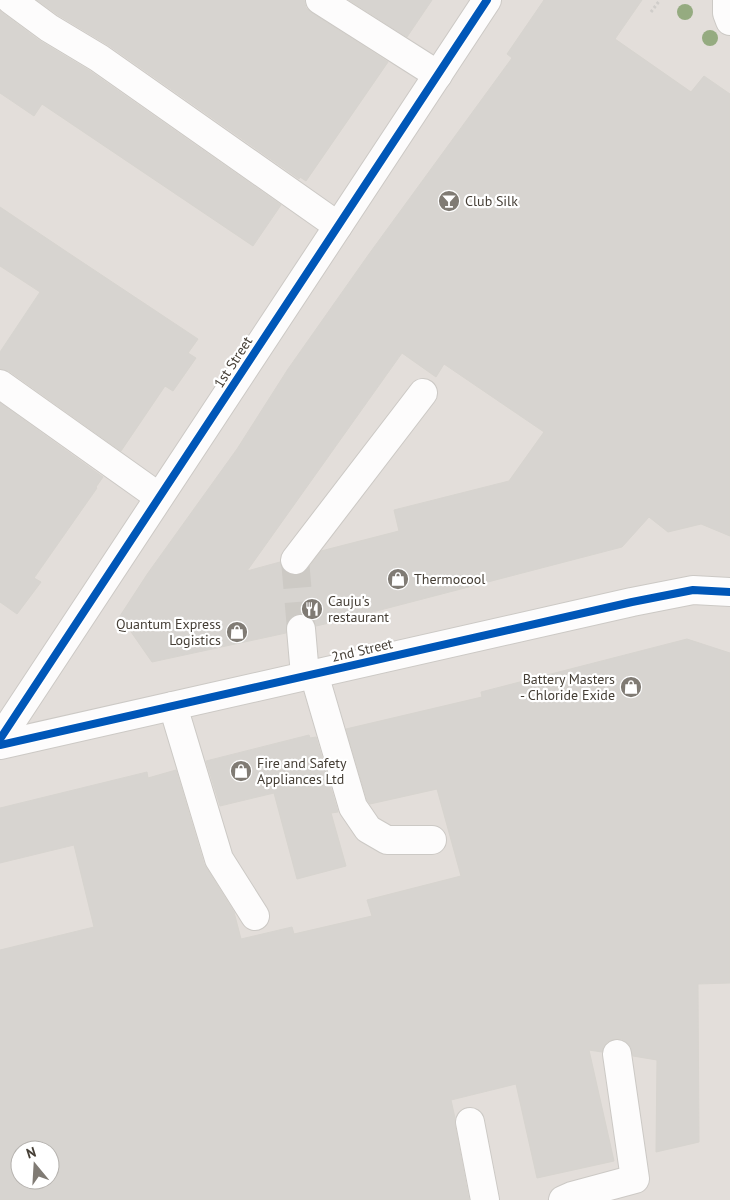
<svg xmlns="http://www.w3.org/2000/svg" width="730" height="1200" font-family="'PT Sans',sans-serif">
  <rect width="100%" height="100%" fill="#efede9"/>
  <!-- industrial -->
  <path fill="#e3deda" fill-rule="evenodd" d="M0,0h730v1200h-730zM20,1150h30v30h-30z"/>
  <!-- building -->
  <g fill="#d7d4d0" stroke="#d7d4cf" fill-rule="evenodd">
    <polygon points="37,0 304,0 306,8 312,13 388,62 306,181 300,177 299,179 108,45 58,15"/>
    <polygon points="349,0 432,0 407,37"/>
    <path d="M544,0h98l-27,39 76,53 13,-16 26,18v442l-29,-12 -33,8 -19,-15 -27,30 -280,73 -26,6 -3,-6 -5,-5 -9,-1 -7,3 -5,5 -1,11 -134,29 -32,-46 28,-43 89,-124 51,-80 81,-115 143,-196 -5,-4zM402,353l34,24 8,-13 100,68 -35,49 -115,29 5,21 -78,20 -14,19 -6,5h-9l-6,-2 -5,-7 -1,-4 -33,9z"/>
    <polygon points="0,11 40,41 90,71 281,205 253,246 42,104 34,116 0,93"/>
    <polygon points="0,207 67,252 198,339 188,353 196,358 173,391 165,386 121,451 9,371 0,369 0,352 40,292 0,266"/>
    <polygon points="0,403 103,477 96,487 97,488 34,578 41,582 17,614 0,602"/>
    <path d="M687,639l43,14v330l-32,1 1,158 -43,10 1,-92 -24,-4 -4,-12 -7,-5h-7l-8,3 -4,6 -1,4 -13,-2 25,111 -77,17 -21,-94 -65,16 4,18v7l14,75h-469v-250l94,-23 -20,-82 -74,18v-55l147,-36 1,6 28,-8 28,94 30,48 7,27 51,-12 2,7 78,-18 -5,-16 94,-24 -24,-87 -67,15 -3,-4 -21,-71 136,-32 -1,-5zM20,1150h30v30h-30z"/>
    <polygon points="309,735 310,738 316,737 338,812 331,813 346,866 297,879 274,793 220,806 206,761"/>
  </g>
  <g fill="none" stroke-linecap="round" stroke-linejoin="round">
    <!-- minor-tunnel -->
    <polyline stroke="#cdcac5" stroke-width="28" stroke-dasharray="28 14" stroke-linecap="butt" points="295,560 301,629"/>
    <!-- minor casing -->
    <g stroke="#ccc9c5" stroke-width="30">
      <g id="minor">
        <polyline points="11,0 49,28 99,58 338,226"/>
        <polyline points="320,0 438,75"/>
        <polyline points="727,0 727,13 730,21"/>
        <polyline points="0,384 159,497"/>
        <polyline points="295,560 423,393"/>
        <polyline points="301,629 305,675"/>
        <polyline points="314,674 353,807 368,829 387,840 432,840"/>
        <polyline points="173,706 219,859 255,916"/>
        <polyline points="0,739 487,0"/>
        <polyline points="0,745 632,602 693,590 730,592"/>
        <polyline points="470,1122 485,1200"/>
        <polyline points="563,1200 572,1196 635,1179 617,1054"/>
      </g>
    </g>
    <!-- path -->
    <polyline stroke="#d0cdca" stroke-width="3" stroke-dasharray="2.5 2.5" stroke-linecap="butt" points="651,12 660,0"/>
    <!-- minor -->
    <use href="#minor" stroke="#fdfcfc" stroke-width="28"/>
    <!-- cycleway casing -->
    <g stroke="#fff" stroke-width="11">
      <g id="cycleway">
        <polyline points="0,739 487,0"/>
        <polyline points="0,745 632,602 693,590 730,592"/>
      </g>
    </g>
    <!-- cycleway -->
    <use href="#cycleway" stroke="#0057b8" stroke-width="8"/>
  </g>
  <!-- trees -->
  <g fill="#95ab80">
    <circle cx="685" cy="12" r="8"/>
    <circle cx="710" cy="38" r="8"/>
  </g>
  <!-- icons -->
  <defs>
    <g id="bar-disc" transform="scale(1.125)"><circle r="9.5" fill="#807b74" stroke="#fff"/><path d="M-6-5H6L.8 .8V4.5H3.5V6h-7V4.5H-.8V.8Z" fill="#fff"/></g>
    <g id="shop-disc" transform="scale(1.125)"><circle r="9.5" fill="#807b74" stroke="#fff"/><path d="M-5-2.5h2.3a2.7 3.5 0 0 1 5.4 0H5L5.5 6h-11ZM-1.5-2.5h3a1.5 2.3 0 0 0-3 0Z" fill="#fff"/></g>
    <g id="restaurant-disc" transform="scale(1.125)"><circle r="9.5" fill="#807b74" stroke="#fff"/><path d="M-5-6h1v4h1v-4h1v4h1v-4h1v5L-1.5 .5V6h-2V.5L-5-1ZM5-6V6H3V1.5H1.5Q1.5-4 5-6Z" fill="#fff"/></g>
  </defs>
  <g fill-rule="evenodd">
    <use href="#bar-disc" x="449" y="201"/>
    <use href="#shop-disc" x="398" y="579"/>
    <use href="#restaurant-disc" x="312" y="609"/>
    <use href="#shop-disc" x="237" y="632"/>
    <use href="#shop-disc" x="631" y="687"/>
    <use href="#shop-disc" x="241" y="771"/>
  </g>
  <g text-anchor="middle" stroke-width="4.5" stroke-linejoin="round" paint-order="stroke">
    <!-- poi labels -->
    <g font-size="14" fill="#453e35" stroke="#fff" text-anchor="start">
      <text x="465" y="206">Club Silk</text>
      <text x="414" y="584">Thermocool</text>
      <text x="328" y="606">Cauju's<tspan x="328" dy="16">restaurant</tspan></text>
      <text x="221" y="629" text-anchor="end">Quantum Express<tspan x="221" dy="16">Logistics</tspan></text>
      <text x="615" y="684" text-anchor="end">Battery Masters<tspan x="615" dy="16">- Chloride Exide</tspan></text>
      <text x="257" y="768">Fire and Safety<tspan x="257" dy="16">Appliances Ltd</tspan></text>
    </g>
    <!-- street labels -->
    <g font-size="14" fill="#453e35" stroke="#fff">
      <text transform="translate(233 362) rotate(-57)" y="5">1st Street</text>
      <text transform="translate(362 650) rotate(-13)" y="5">2nd Street</text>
    </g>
  </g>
  <!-- north arrow -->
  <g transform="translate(35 1165) rotate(342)"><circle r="24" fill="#ffffff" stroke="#b5b2ae"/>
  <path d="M0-4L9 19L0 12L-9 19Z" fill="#807b74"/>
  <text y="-8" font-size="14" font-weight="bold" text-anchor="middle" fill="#453e35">N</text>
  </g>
</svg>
